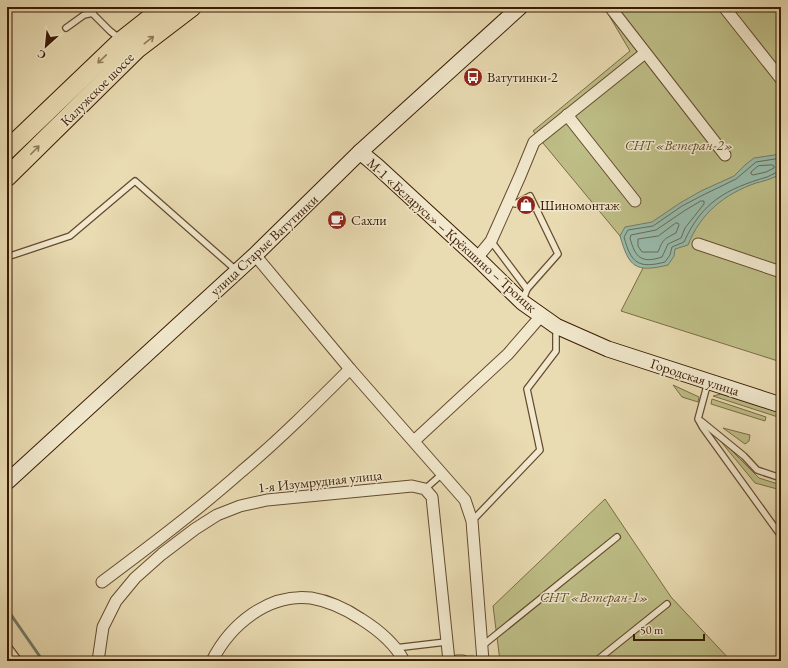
<svg xmlns="http://www.w3.org/2000/svg" width="788" height="668" font-family="'EB Garamond',serif">
  <rect width="100%" height="100%" fill="#e9dbb2"/>
  <filter id="stains"><feTurbulence type="fractalNoise" baseFrequency=".005" numOctaves="4"/><feColorMatrix values="0 0 0 0 .2 0 0 0 0 .09 0 0 0 0 .02 0 0 0 .5 -.17"/></filter>
  <radialGradient id="worn" r=".72"><stop offset=".6" stop-color="#630" stop-opacity="0"/><stop offset="1" stop-color="#630" stop-opacity=".3"/></radialGradient>
  <!-- green -->
  <g fill="#bebe87" stroke="#7c6c45">
    <polygon points="604,7 781,7 781,362 621,311 643,268 620,236 533,131 630,51"/>
    <polygon points="673,385 699,397 698,402 682,397"/>
    <polygon points="721,394 781,413 781,418 713,396"/>
    <polygon points="712,399 766,417 765,421 711,404"/>
    <polygon points="723,428 750,435 749,441 745,444"/>
    <polygon points="713,432 759,478 781,485 781,490 755,483"/>
    <polygon points="605,499 671,597 731,661 500,661 493,606"/>
  </g>
  <!-- water -->
  <path fill="#97bbab" stroke="#727b68" d="M781,154v13l-2,8c-8,4 -15,6 -23,8 -32,11 -56,31 -68,62l-13,4 -1,7 -6,9c-33,8 -39,2 -48,-29l5,-9 27,-5 28,-19 21,-12 33,-15 11,-11 9,-7z"/>
  <g fill="none" stroke-linecap="round" stroke-linejoin="round">
    <!-- shore -->
    <g stroke="#686b57" stroke-width="1">
      <path d="M781,158l-25,4 -20,17 -33,16 -21,11 -29,20 -25,4 -4,7c7,26 14,32 41,25l5,-7 2,-8 12,-5c18,-40 42,-53 83,-65 5,-2 9,-5 14,-6"/>
      <polygon points="772,165 774,166 774,168 766,172 753,175 751,174 751,172 758,166"/>
      <path d="M701,201h3v3l-19,24 -4,10 -13,6 -6,13c-21,7 -27,0 -32,-19l1,-3 25,-5 28,-19z"/>
      <path d="M676,223h2l1,2 -3,8c-12,6 -13,6 -18,19h-16l-4,-6v-7l20,-3z"/>
    </g>
    <!-- stream -->
    <polyline stroke="#727b68" stroke-width="3" points="7,609 43,661"/>
    <!-- minor-tunnel -->
    <polyline stroke="#c6b58f" stroke-width="11" stroke-dasharray="11 5.5" stroke-linecap="butt" points="463,661 475,660"/>
    <!-- service casing -->
    <g stroke="#664b2f" stroke-width="8">
      <g id="service">
        <polyline points="86,7 110,31 119,38"/>
        <polyline points="66,28 84,15 93,13"/>
        <polyline points="509,201 515,204 530,196 558,254 527,289 523,300"/>
        <polyline points="491,241 527,289"/>
        <polyline points="7,257 70,236 135,181 237,271"/>
        <polyline points="708,382 698,419 703,428 781,536"/>
        <polyline points="701,421 744,456 757,470 781,478"/>
        <polyline points="425,489 442,474"/>
        <polyline points="472,521 540,450 527,389 556,351 556,327"/>
        <polyline points="7,645 19,661"/>
        <polyline points="482,646 617,537"/>
        <polyline points="395,648 446,642"/>
        <polyline points="596,661 667,604"/>
      </g>
    </g>
    <!-- minor casing -->
    <g stroke="#664b2f" stroke-width="13">
      <g id="minor">
        <polyline points="610,7 725,155"/>
        <polyline points="724,7 781,79"/>
        <polyline points="567,115 635,201"/>
        <polyline points="698,244 781,272"/>
        <polyline points="255,255 350,369 465,500 472,521 483,661"/>
        <polyline points="477,258 491,241 520,176 534,142 645,53"/>
        <polyline points="414,441 508,354 541,316"/>
        <path d="M102,582c48,-36 96,-72 140,-111 38,-32 73,-67 108,-102"/>
        <polyline points="98,661 103,627 116,601 135,578 162,554 195,529 217,515 240,506 267,500 412,486 425,489 432,497 449,661"/>
        <path d="M212,661c18,-36 56,-68 99,-63 18,3 35,11 50,21 16,10 34,25 43,42"/>
        <polyline points="457,661 463,661"/>
      </g>
    </g>
    <!-- secondary casing -->
    <g stroke="#3a1b03" stroke-width="17">
      <g id="secondary">
        <polyline points="360,152 377,166 477,258 522,302 556,326 608,349 781,405"/>
        <polyline points="7,482 255,255 360,152 520,7"/>
      </g>
    </g>
    <!-- trunk casing -->
    <g stroke="#3a1b03" stroke-width="20">
      <g id="trunk">
        <polyline points="7,150 122,40 164,7"/>
        <polyline points="7,177 137,49 192,7"/>
      </g>
    </g>
    <!-- service -->
    <use href="#service" stroke="#f1e8cd" stroke-width="5.5"/>
    <!-- minor -->
    <use href="#minor" stroke="#f1e8cd" stroke-width="11"/>
    <!-- secondary -->
    <use href="#secondary" stroke="#f1e8cd" stroke-width="15"/>
    <!-- trunk -->
    <use href="#trunk" stroke="#e9dbb2" stroke-width="18"/>
  </g>
  <!-- one-way arrows -->
  <defs><path id="oneway-shaft" d="M-6 0H5M1.5-3L5.5 0L1.5 3" fill="none" stroke-width="1.6" stroke-linecap="round" stroke-linejoin="round"/></defs>
  <g stroke="#927b5a">
    <use href="#oneway-shaft" transform="translate(149 40) rotate(-38)"/>
    <use href="#oneway-shaft" transform="translate(102 59) rotate(136)"/>
    <use href="#oneway-shaft" transform="translate(35 150) rotate(-45)"/>
  </g>
  <!-- icons -->
  <defs>
    <g id="bus-disc" transform="scale(1)"><circle r="9.5" fill="#8f2418" stroke="#f1e8cd"/><path d="M-5-6H5V4H4V6H2V4H-2V6H-4V4H-5ZM-3.5-4V0h7V-4ZM-3.5 1.2v1.5H-2V1.2ZM2 1.2v1.5H3.5V1.2Z" fill="#fff"/></g>
    <g id="shop-disc" transform="scale(1)"><circle r="9.5" fill="#8f2418" stroke="#f1e8cd"/><path d="M-5-2.5h2.3a2.7 3.5 0 0 1 5.4 0H5L5.5 6h-11ZM-1.5-2.5h3a1.5 2.3 0 0 0-3 0Z" fill="#fff"/></g>
    <g id="cafe-disc" transform="scale(1)"><circle r="9.5" fill="#8f2418" stroke="#f1e8cd"/><path d="M-5.5-4.5H6V0H3Q3 3.5 0 3.5H-2.5Q-5.5 3.5-5.5 0ZM3-3.2v2h1.7v-2ZM-6 4.5H4V6H-6Z" fill="#fff"/></g>
  </defs>
  <g fill-rule="evenodd">
    <use href="#bus-disc" x="473" y="77"/>
    <use href="#shop-disc" x="526" y="205"/>
    <use href="#cafe-disc" x="337" y="220"/>
  </g>
  <g text-anchor="middle" stroke-width="3" stroke-linejoin="round" paint-order="stroke">
    <!-- poi labels -->
    <g font-size="14" fill="#3a1b03" stroke="#f1e8cd" text-anchor="start">
      <text x="487" y="82">Ватутинки-2</text>
      <text x="540" y="210">Шиномонтаж</text>
      <text x="351" y="225">Сахли</text>
    </g>
    <!-- street labels -->
    <g font-size="14" fill="#3a1b03" stroke="#f1e8cd">
      <text transform="translate(97 89) rotate(-45)" y="5">Калужское шоссе</text>
      <text transform="translate(452 235) rotate(42)" y="5">М-1 «Беларусь» – Крёкшино – Троицк</text>
      <text transform="translate(264 245) rotate(-43)" y="5">улица Старые Ватутинки</text>
      <text transform="translate(695 377) rotate(18)" y="5">Городская улица</text>
      <text transform="translate(320 481) rotate(-6)" y="5">1-я Изумрудная улица</text>
    </g>
    <!-- park labels -->
    <g font-size="14" font-style="italic" fill="#624c2b" stroke="#f1e8cd">
      <text x="679" y="150">СНТ «Ветеран-2»</text>
      <text x="594" y="602">СНТ «Ветеран-1»</text>
    </g>
  </g>
  <!-- margin -->
  <rect width="788" height="668" fill="none" stroke="#e9dbb2" stroke-width="24"/>
  <rect x="8" y="8" width="772" height="652" fill="none" stroke="#3a1b03" stroke-width="2"/>
  <rect x="12" y="12" width="764" height="644" fill="none" stroke="#3a1b03"/>
  <!-- north arrow -->
  <g transform="translate(46 46) rotate(207)" stroke="#f1e8cd" stroke-width="3" paint-order="stroke">
  <path d="M0-3L7 15L0 10L-7 15Z" fill="#3a1b03"/>
  <text y="-6" font-size="11" font-weight="bold" text-anchor="middle" fill="#3a1b03">С</text>
  </g>
  <!-- scale -->
  <path d="M634 634v6h70v-6" fill="none" stroke="#3a1b03" stroke-width="2"/>
  <text x="640" y="634" font-size="12" fill="#3a1b03" stroke="#f1e8cd" stroke-width="3" paint-order="stroke">50 m</text>
  <rect width="100%" height="100%" filter="url(#stains)"/>
  <rect width="100%" height="100%" fill="url(#worn)"/>
</svg>
